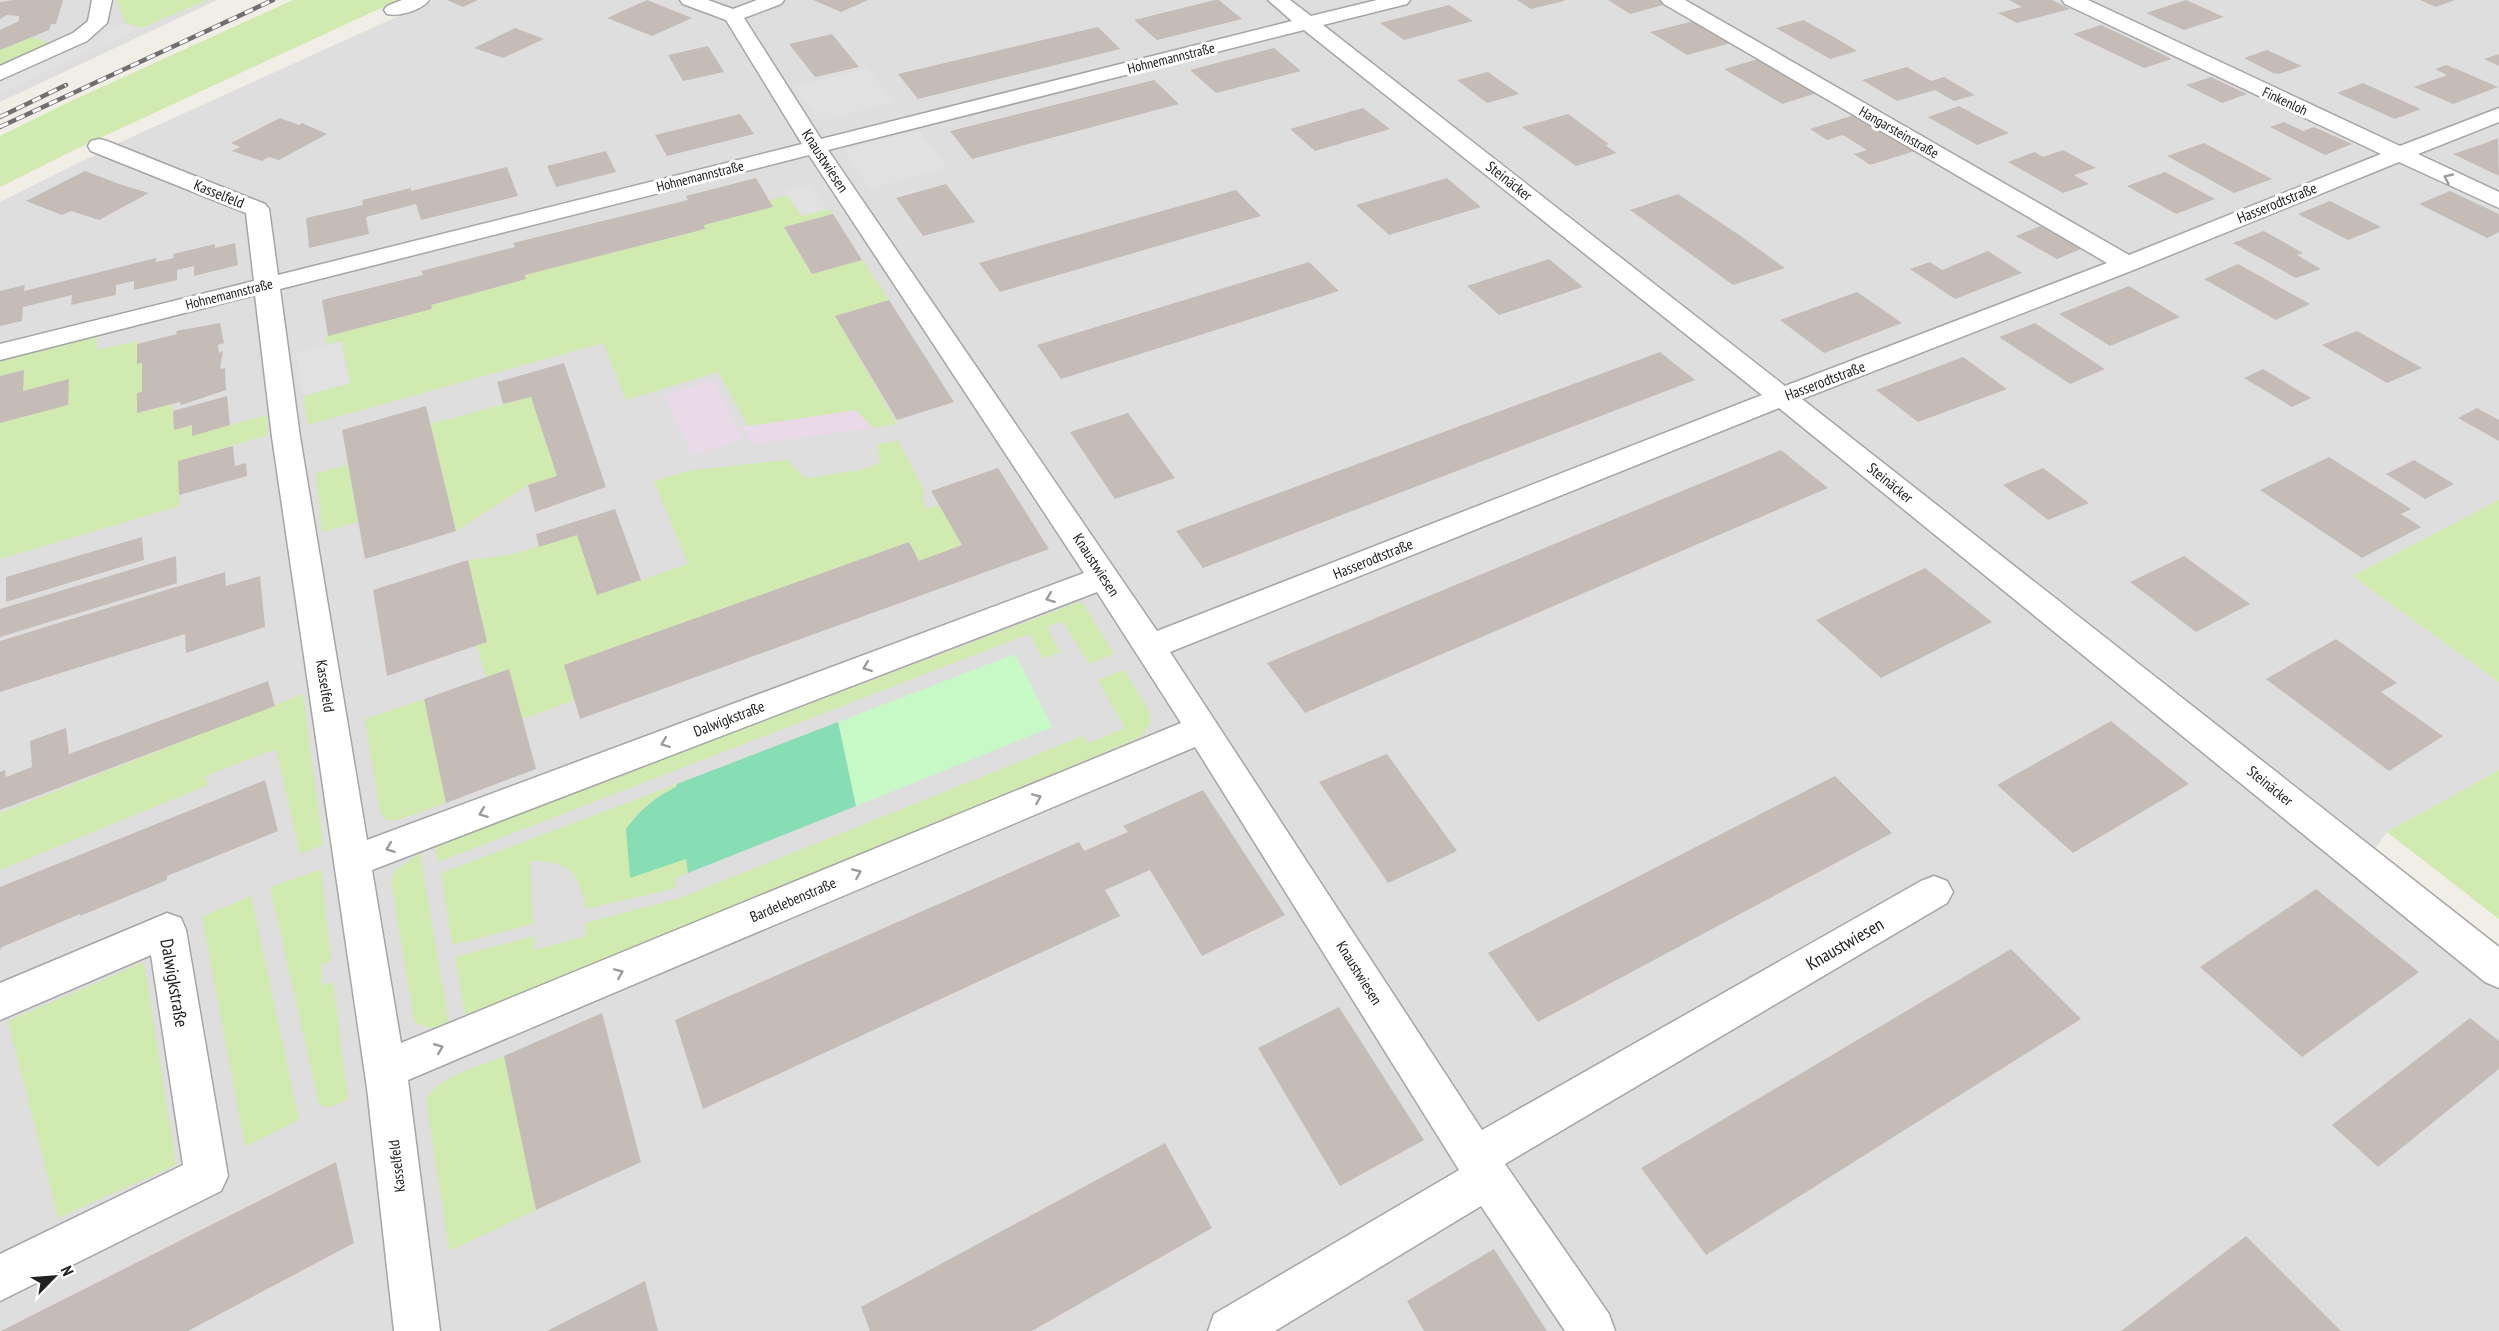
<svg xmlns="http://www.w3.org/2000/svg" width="2499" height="1331" font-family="'PT Sans Narrow',sans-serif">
  <rect width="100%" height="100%" fill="#f1ede7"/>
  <!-- residential -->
  <g fill="#dfdede">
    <polygon points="0,0 217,0 0,102"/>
    <polygon points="434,0 2499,0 2499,500 2352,576 2499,682 2499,770 2387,832 2355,876 2499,990 2499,1331 0,1331 0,202 125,140"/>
  </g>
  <!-- industrial -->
  <g fill="#ead9e8">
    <polygon points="713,380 743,439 692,455 664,396"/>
    <polygon points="856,410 873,428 754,444 742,427"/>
  </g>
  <!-- grass -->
  <g fill="#d1eaaf">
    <polygon points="117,0 207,0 141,28 125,23"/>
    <polygon points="293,0 403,0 370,13 74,150 0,187 0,136 69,102"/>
    <polygon points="32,37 54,44 0,68 0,50"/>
    <polygon points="788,196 801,216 827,209 833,214 784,227 812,274 862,260 889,300 835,316 897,424 873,428 856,410 748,426 718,372 626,400 603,343 308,425 303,396 350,383 341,341 327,345 325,338 328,336 432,309 431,305 526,279 525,275 705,229 704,225 773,207 769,200"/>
    <polygon points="97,337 97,350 137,341 137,364 142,363 142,392 137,393 137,413 172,404 174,430 192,425 192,435 267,415 268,435 178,461 180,506 0,559 0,423 67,405 69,380 23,391 23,370 0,376 0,361"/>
    <polygon points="531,397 557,476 528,485 456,531 430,424"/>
    <polygon points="898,441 924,489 922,499 927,509 940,505 962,545 919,561 909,542 564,665 575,700 522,719 509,669 486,677 477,646 487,642 468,560 509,555 577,535 598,595 688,564 654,481 691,470 787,460 806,479 853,470 855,472 880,463 877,444"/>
    <polygon points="348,465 358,522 322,532 316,473"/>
    <polygon points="2499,500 2499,682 2352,576"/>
    <polygon points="1079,602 1084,605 1114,654 1089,664 1062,621 1047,627 1060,652 1043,659 1029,634 438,862 435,846"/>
    <polygon points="1124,670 1149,711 1150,724 1141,737 466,1019 455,957 534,936 534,950 586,936 585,923 680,898 1083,736 1089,743 1125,728 1098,680"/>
    <polygon points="303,694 323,845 300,854 276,749 205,776 208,785 0,870 0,813"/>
    <polygon points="424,699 446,803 394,821 385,819 380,813 365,719"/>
    <polygon points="2499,770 2499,919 2387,832"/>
    <path d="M677,784v3c-25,11 -35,20 -51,42l60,30 2,14 -14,6 2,9 -90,21c-8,-38 -16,-48 -56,-48l3,63 -81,21 -11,-72z"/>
    <path d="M420,853l29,172c-14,3 -23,5 -35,-4l-23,-139 3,-11z"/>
    <polygon points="321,869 331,961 321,965 322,985 333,982 348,1099 328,1108 319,1104 270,887"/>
    <polygon points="251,896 299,1120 245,1147 202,917"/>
    <polygon points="144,962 176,1165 58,1218 8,1021"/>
    <path d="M504,1056l32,154 -87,41 -23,-152c14,-24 53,-32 78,-43z"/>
  </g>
  <!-- park -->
  <polygon fill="#c6f9c6" points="1015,654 1052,727 856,806 838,722"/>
  <!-- pitch -->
  <path fill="#87deb5" d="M838,722l18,84 -168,67 -2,-14 -56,19 -4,-49c15,-20 28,-31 50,-42l1,-3z"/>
  <!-- parking -->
  <g fill="#e1e1e1">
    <polygon points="125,23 141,28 0,93 0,80"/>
    <polygon points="867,68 895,102 820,121 794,86"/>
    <polygon points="919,131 948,168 870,189 843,150"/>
    <polygon points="810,184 827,209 801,216 784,191"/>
    <polygon points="341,341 350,383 303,396 296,353"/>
  </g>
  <!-- building -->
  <g fill="#c6bcb7">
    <polygon points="14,0 63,0 56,24 51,24 49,30 0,50 0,30 19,21 19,16 7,15 0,19 0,2"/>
    <polygon points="447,0 478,0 463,7"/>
    <polygon points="647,0 692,18 652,36 607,18"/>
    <polygon points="813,0 868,0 841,12"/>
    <polygon points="1215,0 1219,0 1242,19 1157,40 1134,20"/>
    <polygon points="1517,0 1564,0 1564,1 1531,9"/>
    <polygon points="1608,0 1660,0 1667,4 1630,14"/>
    <polygon points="2009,0 2052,0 2070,9 2017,23 1998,13 2022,7"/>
    <polygon points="2186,0 2224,17 2184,30 2146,13"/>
    <polygon points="2420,0 2455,0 2436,7"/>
    <polygon points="1449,5 1473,21 1404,40 1380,23"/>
    <polygon points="1803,20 1834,37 1857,51 1830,59 1776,28"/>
    <polygon points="1694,21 1731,43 1687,55 1650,32"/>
    <polygon points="2101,25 2135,41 2172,59 2144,68 2073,34"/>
    <polygon points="1098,27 1120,49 918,99 898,74"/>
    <polygon points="515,28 544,39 503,58 474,48"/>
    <polygon points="832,34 859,67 815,77 789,44"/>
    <polygon points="708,46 724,72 683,81 668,55"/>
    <polygon points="1274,48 1301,71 1216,93 1190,70"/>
    <polygon points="2267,50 2302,66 2279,74 2273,73 2244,58"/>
    <polygon points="2499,54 2499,66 2484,59"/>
    <polygon points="1758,59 1817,93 1782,104 1724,69"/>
    <polygon points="2446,65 2459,70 2498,87 2453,104 2414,87 2447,75 2435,69"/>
    <polygon points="1907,67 1931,81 1944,77 1975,95 1954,101 1935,90 1897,101 1862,80"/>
    <polygon points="1488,72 1519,94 1487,103 1457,80"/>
    <polygon points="2211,77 2247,94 2222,103 2186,85"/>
    <polygon points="1154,80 1179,104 972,159 950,131"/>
    <polygon points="2363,83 2421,109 2395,119 2337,93"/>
    <polygon points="1959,106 2009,133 1977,145 1928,117"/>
    <polygon points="1363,108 1390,129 1315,151 1290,129"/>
    <polygon points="740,114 754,134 667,156 655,135"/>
    <polygon points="1568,114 1609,144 1605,145 1617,153 1576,166 1522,127"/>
    <polygon points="1854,115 1915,151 1870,165 1854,154 1867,150 1843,135 1827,140 1810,129"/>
    <polygon points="280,118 299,125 302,123 327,134 279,160 269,157 262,161 232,151 240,147 231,143"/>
    <polygon points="2284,122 2303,131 2314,127 2352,144 2325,155 2270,127"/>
    <polygon points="2498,138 2499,176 2453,154 2480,145"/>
    <polygon points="2204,143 2272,179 2234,193 2167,156"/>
    <polygon points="2063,150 2096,168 2074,175 2089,184 2063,193 2008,162 2035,152 2043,157"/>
    <polygon points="606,151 616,172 556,187 547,166"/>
    <polygon points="507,167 518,196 421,220 416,204 366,217 369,234 309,248 306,218 363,205 362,200 411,188 411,191"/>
    <polygon points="85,171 122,185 149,193 99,220 71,211 62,215 26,201"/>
    <polygon points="2165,172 2215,199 2176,214 2127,186"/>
    <polygon points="756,178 773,207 704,225 705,229 525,275 526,279 431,305 432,309 328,336 322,300 423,275 421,271 515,247 513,243 688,200 686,196"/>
    <polygon points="1447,178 1481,207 1389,235 1356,205"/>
    <polygon points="946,184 975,222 923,236 896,198"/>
    <polygon points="1236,190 1261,216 1000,292 979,263"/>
    <polygon points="2450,191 2499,214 2499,232 2487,238 2419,204"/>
    <polygon points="1678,194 1742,237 1785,268 1733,285 1630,210"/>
    <polygon points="2330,201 2381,227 2348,240 2298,214"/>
    <polygon points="833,214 862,260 812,274 784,227"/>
    <polygon points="2040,226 2081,249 2057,259 2016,236"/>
    <polygon points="2264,231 2303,253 2297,255 2321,269 2296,278 2233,243"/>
    <polygon points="235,243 238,265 194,276 194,266 177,270 177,280 134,290 134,281 116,285 116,295 71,305 72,295 23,307 22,321 0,326 0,291 25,285 24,291 156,258 156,262 174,258 173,254 215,244 215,248"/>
    <polygon points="1988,251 2022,273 1955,299 1910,269 1930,262 1942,270"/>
    <polygon points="1549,259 1583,287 1499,315 1467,286"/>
    <polygon points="1309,262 1339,291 1061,379 1037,345"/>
    <polygon points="2238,264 2310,304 2276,320 2204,279"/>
    <polygon points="2129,286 2180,317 2110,346 2059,314"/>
    <polygon points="1857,292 1902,323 1824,353 1780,320"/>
    <polygon points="889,300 954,402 897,420 835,316"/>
    <polygon points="220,323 224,343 218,345 219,353 223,351 220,369 225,368 226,390 181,405 180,402 137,413 137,393 142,392 142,363 137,364 137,344 177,334 176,331"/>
    <polygon points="2035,323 2105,369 2070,384 1999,337"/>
    <polygon points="2357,331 2422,368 2387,383 2322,345"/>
    <polygon points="1660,352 1695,380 1203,568 1176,531"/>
    <polygon points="1963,357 2007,389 1918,422 1876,390"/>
    <polygon points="564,363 606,487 535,512 528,485 557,476 531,397 503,404 497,382"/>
    <polygon points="2263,369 2311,398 2292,407 2244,378"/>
    <polygon points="24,370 23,391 69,379 68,405 0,423 0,376"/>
    <polygon points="227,396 230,425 192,436 192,425 174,430 173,411"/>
    <polygon points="426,406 456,531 365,559 342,430"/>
    <polygon points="2477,408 2499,420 2499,441 2458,418"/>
    <polygon points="1128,413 1175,478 1115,499 1070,432"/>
    <polygon points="233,446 235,466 246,463 247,476 179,495 178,461"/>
    <polygon points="1781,450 1828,488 1305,713 1267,663"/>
    <polygon points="2329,457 2411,509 2401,514 2421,527 2362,558 2260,490"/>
    <polygon points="2414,460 2454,484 2425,499 2386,474"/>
    <polygon points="998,468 1049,549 580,719 564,665 909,542 919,561 962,545 931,491"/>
    <polygon points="2043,468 2089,503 2048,520 2003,485"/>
    <polygon points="615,509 641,580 597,595 577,535 539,547 536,534"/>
    <polygon points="142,537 144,560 6,602 6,577"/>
    <polygon points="176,556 177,583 0,637 0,609"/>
    <polygon points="2184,556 2250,604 2196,632 2130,582"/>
    <polygon points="468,560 487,642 387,676 373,590"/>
    <polygon points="1925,568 1992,622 1881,678 1816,620"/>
    <polygon points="225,572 226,586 260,576 265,627 186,653 185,634 0,692 0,641"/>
    <polygon points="2336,639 2397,683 2381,692 2443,736 2389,771 2266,679"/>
    <polygon points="509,669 536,769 446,803 424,699"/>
    <polygon points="268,681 275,706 0,810 0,772 5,770 6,777 32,767 30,741 66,728 69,754"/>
    <polygon points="2111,721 2189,784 2073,853 1997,785"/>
    <polygon points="1387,754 1457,851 1388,883 1319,782"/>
    <polygon points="1835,776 1892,833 1538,1022 1488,953"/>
    <polygon points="265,780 278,831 167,876 167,880 80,916 80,914 2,947 0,950 0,887"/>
    <polygon points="1203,790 1285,915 1202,956 1150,870 1105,890 1120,916 703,1109 675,1020 1079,842 1084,851 1128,832 1123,826"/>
    <polygon points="2316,889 2419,972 2302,1057 2200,967"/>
    <polygon points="2011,949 2081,1019 1706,1255 1641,1168"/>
    <polygon points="1339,1007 1424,1140 1340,1186 1258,1048"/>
    <polygon points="602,1013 641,1162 536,1210 504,1056"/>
    <polygon points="2470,1018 2499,1041 2499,1069 2378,1167 2332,1125"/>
    <polygon points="1165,1143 1212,1228 1032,1331 870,1331 861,1307"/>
    <polygon points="336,1162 354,1243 188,1331 1,1331"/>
    <polygon points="2246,1236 2341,1331 2121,1331"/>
    <polygon points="1494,1249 1547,1331 1424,1331 1407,1301"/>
    <polygon points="645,1281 658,1331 547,1331"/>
  </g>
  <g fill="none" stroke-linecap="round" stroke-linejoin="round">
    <!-- street casing -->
    <g stroke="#a5a5a5" stroke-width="3">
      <g id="street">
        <polygon points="92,0 112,0 107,23 87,41 0,80 0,66 73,33 88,21"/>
        <path d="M402,0h27c-7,10 -30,17 -42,14l-3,-4 3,-4z"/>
        <path d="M680,0h28l25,9 24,-9h27l-3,4 -37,14 77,121 471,-118 -24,-21h22l21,16 66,-16h33l-3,4 -84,21 462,361 322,-123 -443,-259 -3,-4h24l444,255 252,-101 -316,-150 -3,-4h26l312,146 99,-38v14l-81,32 81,38v16l-100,-46 -263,107 -334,130 697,548v41l-14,-6 -706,-574 -609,244 312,478 439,-249 13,-5 13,5 6,11 -6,11 -442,261 104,150 6,17h-50l-84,-125 -206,125h-67l6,-17 245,-144 -264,-423 -787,333 32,251h-46l-27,-243 -95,-651 -17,-142 -255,65v-16l254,-63 -8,-68 -155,-62 -3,-5 3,-5 8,-2 8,2 158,63 4,5 9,66 524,-131 -76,-124 -43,-16zM1304,30l458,365 -605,236 -329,-481zM809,155l275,418 -717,267 -67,-403 -20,-148zM1097,592l84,131 -780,320 -29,-173z"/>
        <polygon points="167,913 181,918 186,930 228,1176 221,1191 0,1301 0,1254 183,1165 151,955 0,1020 0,983"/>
      </g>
    </g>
    <!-- street -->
    <use href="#street" fill="#fff" fill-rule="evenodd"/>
    <!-- rail casing -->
    <g stroke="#6f6f6f" stroke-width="4.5">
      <g id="rail">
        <polyline points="0,117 66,85"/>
        <polyline points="0,127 273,0"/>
      </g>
    </g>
    <!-- rail -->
    <use href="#rail" stroke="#fff" stroke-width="3" stroke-dasharray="9" stroke-linecap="butt"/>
  </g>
  <!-- one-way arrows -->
  <defs><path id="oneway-chevron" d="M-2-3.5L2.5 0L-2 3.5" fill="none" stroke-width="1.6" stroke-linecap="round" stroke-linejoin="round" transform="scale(1.5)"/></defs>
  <g stroke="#9b9b9b">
    <use href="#oneway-chevron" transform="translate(2448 178) rotate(-155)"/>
    <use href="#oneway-chevron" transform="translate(1050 598) rotate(159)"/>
    <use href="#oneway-chevron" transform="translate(867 667) rotate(159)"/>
    <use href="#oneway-chevron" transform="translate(665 743) rotate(159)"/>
    <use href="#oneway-chevron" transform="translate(1037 798) rotate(-23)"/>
    <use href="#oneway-chevron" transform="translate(483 813) rotate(159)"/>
    <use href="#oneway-chevron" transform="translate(390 848) rotate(159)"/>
    <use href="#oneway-chevron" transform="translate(857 873) rotate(-23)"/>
    <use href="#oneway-chevron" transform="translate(619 973) rotate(-23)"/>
    <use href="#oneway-chevron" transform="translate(439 1048) rotate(-22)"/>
  </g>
  <g text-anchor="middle" stroke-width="6" stroke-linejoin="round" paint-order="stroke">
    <!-- far-street labels -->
    <g font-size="14" fill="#212121" stroke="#fff">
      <text transform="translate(1171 58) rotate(-14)" y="5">Hohnemannstraße</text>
      <text transform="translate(2285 101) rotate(25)" y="5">Finkenloh</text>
      <text transform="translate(1899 132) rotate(30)" y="5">Hangarsteinstraße</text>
      <text transform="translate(700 176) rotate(-14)" y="5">Hohnemannstraße</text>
      <text transform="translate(229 294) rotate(-14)" y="5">Hohnemannstraße</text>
    </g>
    <!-- street labels -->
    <g font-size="15" fill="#212121" stroke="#fff">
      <text transform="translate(825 161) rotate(57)" y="5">Knaustwiesen</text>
      <text transform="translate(1509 181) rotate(38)" y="5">Steinäcker</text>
      <text transform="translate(219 194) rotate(22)" y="5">Kasselfeld</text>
      <text transform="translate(2277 203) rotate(-22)" y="5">Hasserodtstraße</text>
      <text transform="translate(1825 381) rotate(-21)" y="5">Hasserodtstraße</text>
      <text transform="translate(1890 483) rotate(39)" y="5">Steinäcker</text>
      <text transform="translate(1373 559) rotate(-22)" y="5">Hasserodtstraße</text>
      <text transform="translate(1096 565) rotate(57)" y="5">Knaustwiesen</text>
      <text transform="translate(325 686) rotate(81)" y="5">Kasselfeld</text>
      <text transform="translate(729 719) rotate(-21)" y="5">Dalwigkstraße</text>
      <text transform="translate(2270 786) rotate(39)" y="5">Steinäcker</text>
      <text transform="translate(793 900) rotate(-23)" y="5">Bardelebenstraße</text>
      <text transform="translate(1359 973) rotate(58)" y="5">Knaustwiesen</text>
      <text transform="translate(397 1166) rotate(-97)" y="5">Kasselfeld</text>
    </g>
    <!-- near-street labels -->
    <g font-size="18" fill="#212121" stroke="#fff">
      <text transform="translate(1845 944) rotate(-30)" y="6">Knaustwiesen</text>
      <text transform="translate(174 983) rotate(80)" y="6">Dalwigkstraße</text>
    </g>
  </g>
  <!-- north arrow -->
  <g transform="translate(54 1277) rotate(65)" stroke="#ffffff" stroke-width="4.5" paint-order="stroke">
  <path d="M0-4.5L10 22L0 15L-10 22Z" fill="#212121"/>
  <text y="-9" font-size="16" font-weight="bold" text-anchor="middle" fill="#212121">N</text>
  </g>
</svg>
